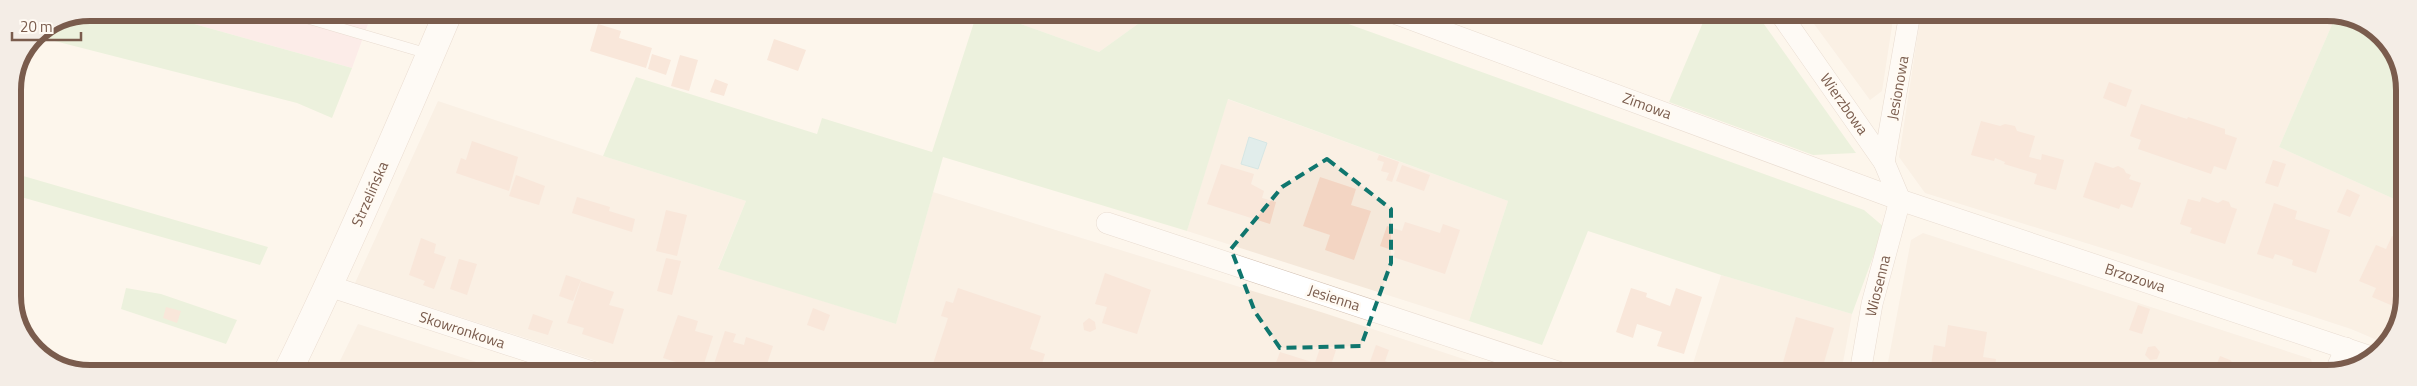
<svg xmlns="http://www.w3.org/2000/svg" width="2417" height="386" font-family="'Titillium Web',sans-serif">
  <rect width="100%" height="100%" fill="#fdf6ec"/>
  <!-- residential -->
  <g fill="#f5e8da">
    <polygon points="990,13 1153,13 1099,52"/>
    <polygon points="1806,13 1894,13 1882,91 1870,100"/>
    <polygon points="1921,13 2337,13 2279,147 2403,203 2404,306 2384,343 2351,329 2118,253 1925,193 1899,157"/>
    <polygon points="1227,99 1508,201 1469,321 1187,231"/>
    <polygon points="438,101 603,156 746,201 718,268 896,324 933,192 1324,313 1506,373 634,373 355,283"/>
    <polygon points="1923,233 2311,359 2315,373 1886,373 1911,240"/>
    <polygon points="1721,275 1852,314 1841,373 1690,373"/>
    <polygon points="358,324 511,373 334,373"/>
  </g>
  <!-- medical -->
  <polygon fill="#fbdfe3" points="155,13 372,13 352,68"/>
  <!-- green -->
  <g fill="#d8ecc9">
    <polygon points="90,13 155,13 352,68 332,118 297,103 35,36"/>
    <polygon points="977,13 990,13 1099,52 1153,13 1318,13 1864,210 1884,227 1852,314 1721,275 1588,231 1542,345 1469,321 1508,201 1228,99 1187,231 943,157 896,324 718,269 746,201 603,156 636,77 817,134 822,118 932,152"/>
    <polygon points="1707,13 1756,13 1856,153 1813,155 1669,102"/>
    <polygon points="2337,13 2378,32 2403,75 2403,203 2279,147"/>
    <polygon points="13,173 268,247 260,265 14,195"/>
    <polygon points="126,288 161,294 237,320 226,344 121,309"/>
  </g>
  <!-- water -->
  <polygon fill="#bfe3e8" stroke="#a5d3da" points="1249,137 1267,143 1258,169 1241,164"/>
  <!-- building -->
  <g fill="#f3d5c3">
    <polygon points="1102,13 1113,13 1110,19 1101,16"/>
    <polygon points="2011,13 2040,13 2035,24"/>
    <polygon points="598,24 621,31 619,38 652,48 646,68 590,51"/>
    <polygon points="774,39 806,50 798,71 767,60"/>
    <polygon points="652,54 671,60 666,75 648,69"/>
    <polygon points="680,55 698,60 689,91 671,86"/>
    <polygon points="715,79 728,84 724,96 710,92"/>
    <polygon points="2109,82 2132,90 2126,107 2103,98"/>
    <polygon points="2141,104 2187,119 2188,117 2225,129 2225,134 2237,138 2226,170 2214,166 2211,174 2138,149 2141,140 2130,136"/>
    <polygon points="1981,121 2000,126 2005,124 2015,126 2017,131 2035,136 2029,157 2041,160 2042,154 2064,160 2056,190 2034,184 2037,174 2004,164 2005,162 1995,158 1994,161 1971,155"/>
    <polygon points="472,141 518,157 509,191 456,173 461,158 466,160"/>
    <polygon points="1379,155 1399,162 1392,182 1386,180 1389,173 1381,171 1384,162 1377,160"/>
    <polygon points="2273,160 2286,164 2278,187 2265,183"/>
    <polygon points="2095,162 2113,168 2118,166 2124,169 2126,173 2131,175 2129,179 2141,183 2132,208 2121,204 2119,209 2083,197"/>
    <polygon points="1221,164 1254,174 1251,184 1264,191 1262,198 1276,202 1270,224 1207,204"/>
    <polygon points="1402,165 1430,175 1424,191 1396,181"/>
    <polygon points="516,175 545,186 539,205 509,196"/>
    <polygon points="1320,177 1356,189 1351,205 1371,211 1354,260 1325,250 1330,235 1303,226"/>
    <polygon points="2347,189 2360,195 2350,217 2337,212"/>
    <polygon points="577,197 610,207 609,211 635,219 632,232 572,213"/>
    <polygon points="2202,197 2218,203 2223,200 2229,202 2231,207 2237,209 2225,244 2190,233 2192,228 2180,224 2188,199 2200,202"/>
    <polygon points="2274,203 2297,211 2295,219 2330,230 2316,273 2292,265 2293,260 2275,254 2273,259 2257,254"/>
    <polygon points="666,210 687,215 677,256 656,251"/>
    <polygon points="1405,222 1440,233 1443,224 1460,230 1445,274 1393,257 1395,251 1380,246 1387,226 1402,231"/>
    <polygon points="2392,236 2404,242 2404,283 2393,306 2372,297 2376,288 2359,281 2376,245 2386,249"/>
    <polygon points="421,238 436,244 434,253 446,257 434,289 423,285 425,281 409,275"/>
    <polygon points="666,258 681,261 672,295 657,291"/>
    <polygon points="459,259 477,264 467,295 450,289"/>
    <polygon points="1105,273 1151,290 1137,334 1102,323 1107,307 1095,304"/>
    <polygon points="566,275 581,280 573,301 559,296"/>
    <polygon points="581,281 614,292 609,305 624,309 613,344 582,334 584,328 567,323"/>
    <polygon points="958,288 1041,316 1030,349 1045,354 1039,373 930,373 948,318 941,316 946,301 953,303"/>
    <polygon points="1631,288 1647,293 1646,297 1670,306 1676,288 1702,297 1684,354 1657,346 1662,332 1637,324 1633,338 1616,332"/>
    <polygon points="2138,305 2150,309 2142,334 2129,330"/>
    <polygon points="166,307 181,311 177,323 163,318"/>
    <polygon points="813,308 830,315 824,331 807,325"/>
    <polygon points="533,314 553,321 548,335 528,329"/>
    <polygon points="678,315 698,321 695,331 713,336 702,370 663,358"/>
    <polygon points="1796,317 1834,328 1821,373 1780,373"/>
    <polygon points="1089,318 1095,322 1096,329 1090,332 1084,330 1083,323"/>
    <polygon points="1948,325 1987,332 1983,357 1996,359 1994,373 1930,373 1934,345 1945,347"/>
    <polygon points="725,331 736,334 733,342 744,345 746,337 773,346 764,373 711,373"/>
    <polygon points="1321,345 1336,350 1330,368 1328,367 1326,373 1272,373 1280,352 1315,363"/>
    <polygon points="1376,345 1389,350 1385,361 1411,370 1410,373 1366,373"/>
    <polygon points="2155,346 2160,352 2157,359 2150,360 2145,355 2148,347"/>
    <polygon points="2220,356 2230,360 2236,366 2240,364 2251,369 2249,373 2208,373 2214,371"/>
    <polygon points="868,367 884,373 866,373"/>
  </g>
  <g fill="none" stroke-linecap="round" stroke-linejoin="round">
    <!-- lane casing -->
    <g stroke="#d1beb0" stroke-width="11">
      <polyline id="lane" points="289,13 429,54"/>
    </g>
    <!-- street casing -->
    <g stroke="#d1beb0" stroke-width="22">
      <g id="street">
        <polyline points="1394,13 1900,200 2371,357"/>
        <polyline points="1780,13 1884,162 1900,200"/>
        <polyline points="1884,162 1910,13"/>
        <polyline points="1107,223 1561,373"/>
        <polyline points="329,286 595,373"/>
        <polyline points="2336,370 2346,348"/>
        <polyline points="1860,373 1872,304 1900,200"/>
      </g>
    </g>
    <!-- secondary casing -->
    <g stroke="#d6c0b0" stroke-width="29">
      <path id="secondary" d="M287,373c58,-119 110,-239 161,-360"/>
    </g>
    <!-- lane -->
    <use href="#lane" stroke="#fff" stroke-width="10"/>
    <!-- street -->
    <use href="#street" stroke="#fff" stroke-width="21"/>
    <!-- secondary -->
    <use href="#secondary" stroke="#fff" stroke-width="28"/>
  </g>
  <!-- marked area -->
  <path d="M0 0H2417V386H0ZM1327,159l64,50v54l-30,83 -81,2 -25,-36 -24,-63 51,-62z" fill="#fdf6ec" fill-opacity=".55" fill-rule="evenodd"/>
  <path fill="none" stroke="#0f766e" stroke-width="4" stroke-dasharray="10 6" stroke-linejoin="round" d="M1327,159l64,50v54l-30,83 -81,2 -25,-36 -24,-63 51,-62z"/>
  <g text-anchor="middle" stroke-width="5" stroke-linejoin="round" paint-order="stroke">
    <!-- street labels -->
    <g font-size="15" fill="#7a5c4d" stroke="#fffaf3">
      <text transform="translate(1898 88) rotate(-80)" y="5">Jesionowa</text>
      <text transform="translate(1844 104) rotate(55)" y="5">Wierzbowa</text>
      <text transform="translate(1647 106) rotate(20)" y="5">Zimowa</text>
      <text transform="translate(370 194) rotate(-66)" y="5">Strzelińska</text>
      <text transform="translate(2135 278) rotate(18)" y="5">Brzozowa</text>
      <text transform="translate(1878 286) rotate(-76)" y="5">Wiosenna</text>
      <text transform="translate(1334 298) rotate(18)" y="5">Jesienna</text>
      <text transform="translate(462 330) rotate(18)" y="5">Skowronkowa</text>
    </g>
  </g>
  <!-- crop -->
  <path d="M0 0H2417V386H0ZM90 21H2327A69 69 0 0 1 2396 90V296A69 69 0 0 1 2327 365H90A69 69 0 0 1 21 296V90A69 69 0 0 1 90 21Z" fill="#f4ede6" fill-rule="evenodd"/>
  <path fill="none" stroke="#7a5c4d" stroke-width="6" d="M90 21H2327A69 69 0 0 1 2396 90V296A69 69 0 0 1 2327 365H90A69 69 0 0 1 21 296V90A69 69 0 0 1 90 21Z"/>
  <!-- scale -->
  <path d="M12 32v8h69v-8" fill="none" stroke="#7a5c4d" stroke-width="2.5"/>
  <text x="20" y="32" font-size="15" fill="#7a5c4d" stroke="#fffaf3" stroke-width="4" paint-order="stroke">20 m</text>
</svg>
